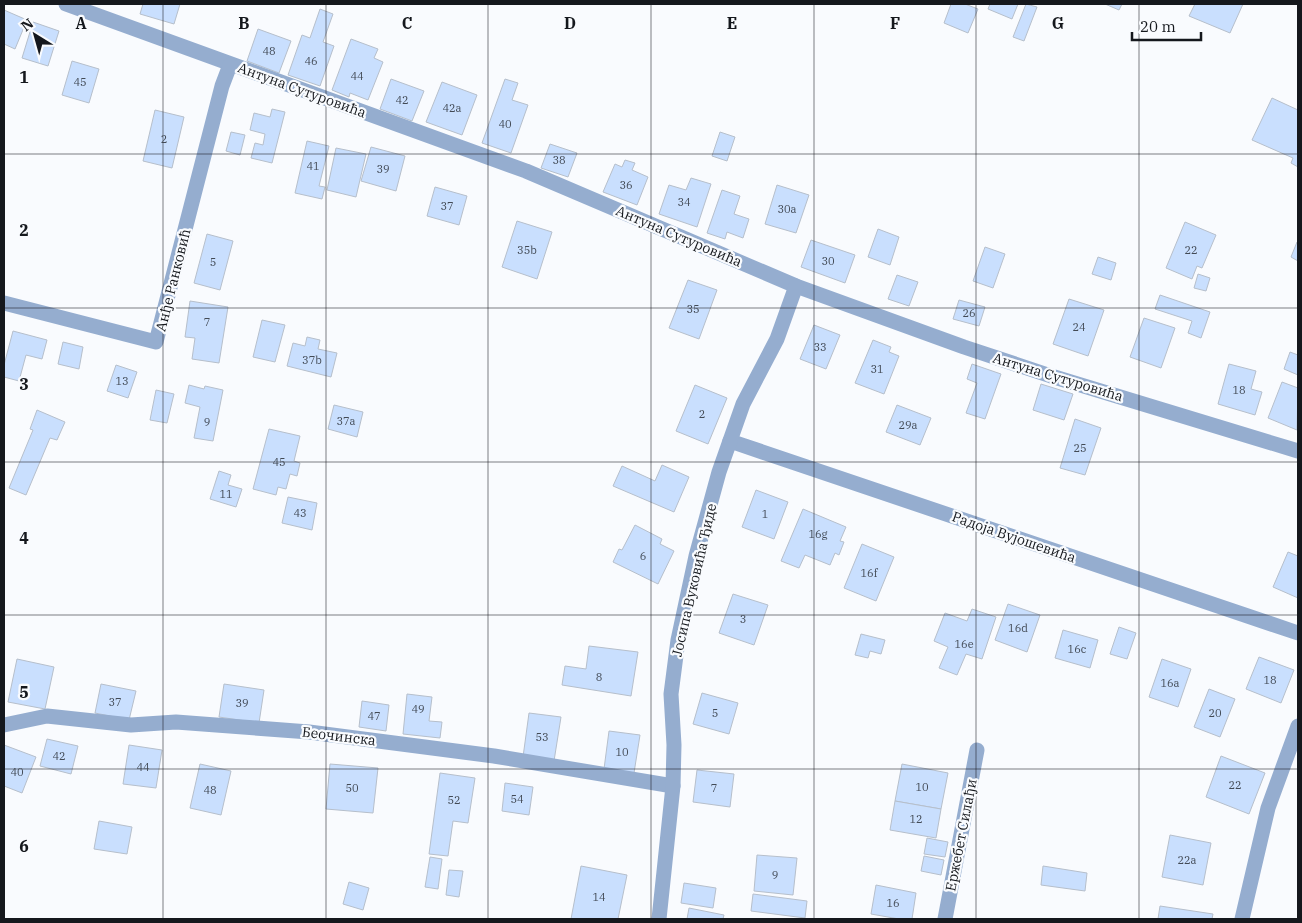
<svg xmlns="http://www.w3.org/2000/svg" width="1302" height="923" font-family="'IBM Plex Serif',serif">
  <rect width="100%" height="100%" fill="#f9fbfe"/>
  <!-- building -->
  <g fill="#c9dffe" stroke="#b6bfcb">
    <polygon points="143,4 180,4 174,24 140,14"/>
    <polygon points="951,4 965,4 978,9 968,33 944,23"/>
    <polygon points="990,4 1018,4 1012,19 988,9"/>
    <polygon points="1026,4 1037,7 1024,41 1013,37"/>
    <polygon points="1105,4 1122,4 1119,10"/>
    <polygon points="1195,4 1243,4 1230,33 1189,16"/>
    <polygon points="320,9 333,14 323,42 334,46 320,86 288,75 302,35 310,38"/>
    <polygon points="4,10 27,20 15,49 4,44"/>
    <polygon points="33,22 59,31 48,66 22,58"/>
    <polygon points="258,29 291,41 279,73 247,61"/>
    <polygon points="351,39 378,49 374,58 383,62 368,100 350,93 349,97 332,90"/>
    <polygon points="72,61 99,69 89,103 62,95"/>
    <polygon points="391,79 424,91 412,121 380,109"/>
    <polygon points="505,79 518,83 512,100 528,105 511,153 482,143"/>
    <polygon points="442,82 477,95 462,135 426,122"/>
    <polygon points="1272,98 1298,110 1298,167 1291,163 1293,158 1252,140"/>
    <polygon points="272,109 285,112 272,163 251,158 255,143 263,145 265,134 250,130 254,113 270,117"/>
    <polygon points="155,110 184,117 172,168 143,161"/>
    <polygon points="231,132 245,135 240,155 226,151"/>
    <polygon points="720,132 735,137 727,161 712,156"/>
    <polygon points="307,141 329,146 319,186 325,187 322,199 295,193"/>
    <polygon points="550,144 577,153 568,177 541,168"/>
    <polygon points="371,147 405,156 396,191 361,181"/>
    <polygon points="336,148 366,154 356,197 327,190"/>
    <polygon points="625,160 635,163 632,170 648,177 637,205 603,192 615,164 622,167"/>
    <polygon points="691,178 711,184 697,227 659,214 669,185 686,190"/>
    <polygon points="777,185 809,195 796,233 765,224"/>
    <polygon points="435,187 467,196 459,225 427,216"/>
    <polygon points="722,190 740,196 734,214 749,219 743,238 727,232 725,239 707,233"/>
    <polygon points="517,221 552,232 537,279 502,267"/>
    <polygon points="1185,222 1216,235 1202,268 1197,266 1192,279 1166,268"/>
    <polygon points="878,229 899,237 890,265 868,257"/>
    <polygon points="207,234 233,241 220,290 194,283"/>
    <polygon points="811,240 855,255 845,283 801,267"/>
    <polygon points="1297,242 1298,243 1298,261 1291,257"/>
    <polygon points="985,247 1005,254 993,288 973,281"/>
    <polygon points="1098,257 1116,263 1111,280 1092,274"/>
    <polygon points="1198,274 1210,278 1206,291 1194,288"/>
    <polygon points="897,275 918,282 909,306 888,299"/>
    <polygon points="688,280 717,290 699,339 669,328"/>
    <polygon points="1160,295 1210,312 1201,338 1188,333 1192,321 1155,309"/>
    <polygon points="1069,299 1104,310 1088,356 1053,344"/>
    <polygon points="959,300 985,307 979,326 953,319"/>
    <polygon points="190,301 228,307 219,363 192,359 195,338 185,337"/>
    <polygon points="1144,318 1175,328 1161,368 1130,357"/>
    <polygon points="262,320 285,325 275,362 253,357"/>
    <polygon points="814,325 840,335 826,369 800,359"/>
    <polygon points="13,331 47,340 42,359 26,355 19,381 4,377 4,365"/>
    <polygon points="307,337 320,340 318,349 337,353 331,377 287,366 293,343 305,346"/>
    <polygon points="873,340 891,347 889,352 899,356 884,394 855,383"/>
    <polygon points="63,342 83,347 79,369 58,364"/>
    <polygon points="1290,352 1298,355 1298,375 1284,369"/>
    <polygon points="972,364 1001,374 985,419 966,413 977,383 967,379"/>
    <polygon points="1229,364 1256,371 1251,389 1262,392 1255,415 1218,404"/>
    <polygon points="116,365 137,372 128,398 107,391"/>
    <polygon points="1282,382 1298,388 1297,430 1268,418"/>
    <polygon points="1041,384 1073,394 1064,420 1033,410"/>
    <polygon points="189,385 204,389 205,386 223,390 213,441 194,438 200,407 185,403"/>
    <polygon points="695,385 727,398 708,444 676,431"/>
    <polygon points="156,390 174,394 167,423 150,420"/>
    <polygon points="334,405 363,412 357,437 328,429"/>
    <polygon points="897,405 931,418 920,445 886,432"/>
    <polygon points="37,410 65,422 57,440 50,438 26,495 9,488 33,430 30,429"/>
    <polygon points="1075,419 1101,428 1085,475 1060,468"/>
    <polygon points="269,429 300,436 294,461 300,463 297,476 290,474 286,489 278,487 276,495 253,489"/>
    <polygon points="662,465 689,477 674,512 613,486 622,466 655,481"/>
    <polygon points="219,471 231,475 228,485 242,489 236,507 210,499"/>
    <polygon points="756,490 788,502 774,539 742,527"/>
    <polygon points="288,497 317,503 312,530 282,523"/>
    <polygon points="803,509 846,527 840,541 844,542 839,555 835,553 830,565 805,555 799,568 781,561"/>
    <polygon points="635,525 662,539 660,544 674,551 658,584 613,562 619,549 622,550"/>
    <polygon points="862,544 894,557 876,601 844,588"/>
    <polygon points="1288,552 1298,556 1298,598 1273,587"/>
    <polygon points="733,594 768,605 754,645 719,633"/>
    <polygon points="1008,604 1040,615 1027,652 995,640"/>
    <polygon points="972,609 996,617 982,659 966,654 957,675 939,668 948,647 934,641 945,613 967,621"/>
    <polygon points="1119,627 1136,633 1127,659 1110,654"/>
    <polygon points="1063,630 1098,640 1090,668 1055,658"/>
    <polygon points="861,634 885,640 881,654 870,651 868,658 855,655"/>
    <polygon points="589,646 638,652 631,696 562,685 565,666 586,669"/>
    <polygon points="1259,657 1294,670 1281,703 1246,689"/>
    <polygon points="17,659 54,667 45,709 8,702"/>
    <polygon points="1162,659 1191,669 1178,707 1149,697"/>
    <polygon points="101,684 136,691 129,720 95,713"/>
    <polygon points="224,684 264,690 259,723 219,717"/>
    <polygon points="1209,689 1235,699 1220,737 1194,727"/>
    <polygon points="702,693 738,703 729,734 693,724"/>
    <polygon points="407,694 432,697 429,721 442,722 440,738 403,734"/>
    <polygon points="362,701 389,705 386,731 359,727"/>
    <polygon points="529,713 561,717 554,761 523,757"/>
    <polygon points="609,731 640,735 634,773 604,769"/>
    <polygon points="47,739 78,746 71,774 40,766"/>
    <polygon points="4,745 36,757 22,793 4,786"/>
    <polygon points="129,745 162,750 156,788 123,784"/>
    <polygon points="1221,756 1265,773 1249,814 1206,797"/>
    <polygon points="200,764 231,771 221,815 190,808"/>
    <polygon points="330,764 378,768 373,813 326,809"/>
    <polygon points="902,764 948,773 941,809 895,801"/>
    <polygon points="697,770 734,774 730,807 693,802"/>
    <polygon points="440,773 475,778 468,823 453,821 448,856 429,854"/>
    <polygon points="505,783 533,787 529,815 502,811"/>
    <polygon points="895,801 941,809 936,838 890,830"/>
    <polygon points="99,821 132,827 127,854 94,849"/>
    <polygon points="1170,835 1211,843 1203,885 1162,877"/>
    <polygon points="927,838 948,842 945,857 924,854"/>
    <polygon points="757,855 797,858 793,895 754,891"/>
    <polygon points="924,856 944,860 941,875 921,871"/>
    <polygon points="430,857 442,859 438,889 425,887"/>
    <polygon points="581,866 627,875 618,919 571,919"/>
    <polygon points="1043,866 1087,873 1085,891 1041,885"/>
    <polygon points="449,870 463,871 459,897 446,895"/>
    <polygon points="349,882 369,888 363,910 343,904"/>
    <polygon points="684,883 716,888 713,908 681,903"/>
    <polygon points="876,885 916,893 912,919 899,919 871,914"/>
    <polygon points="753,894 807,901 805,918 751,911"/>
    <polygon points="1160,906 1213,914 1212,919 1158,919"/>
    <polygon points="689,908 724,915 723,919 687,919"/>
  </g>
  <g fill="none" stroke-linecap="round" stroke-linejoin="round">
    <!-- minor -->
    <g stroke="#95adcf" stroke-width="15">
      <polyline points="66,4 526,171 796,286 964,347 1051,376 1298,451"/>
      <polyline points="4,303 156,342 222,86 230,65"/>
      <polyline points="730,441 1298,633"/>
      <polyline points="4,725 47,716 131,725 176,722 309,732 494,756 673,786"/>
      <polyline points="659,919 673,786 674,745 671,694 678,640 696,556 719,472 743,404 777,339 796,286"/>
      <polyline points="945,919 977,750"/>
      <polyline points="1242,919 1268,808 1298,726"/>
    </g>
  </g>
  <!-- grid -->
  <path fill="none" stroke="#15181d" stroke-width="1" stroke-opacity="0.55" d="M163,4v915M326,4v915M488,4v915M651,4v915M814,4v915M976,4v915M1139,4v915M4,154h1294M4,308h1294M4,462h1294M4,615h1294M4,769h1294"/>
  <g text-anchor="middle" stroke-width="4.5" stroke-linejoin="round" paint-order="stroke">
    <!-- number labels -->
    <g font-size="11" fill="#424a55">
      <text x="269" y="55">48</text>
      <text x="311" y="65">46</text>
      <text x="357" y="80">44</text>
      <text x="80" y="86">45</text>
      <text x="402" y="104">42</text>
      <text x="452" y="112">42a</text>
      <text x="505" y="128">40</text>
      <text x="164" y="143">2</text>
      <text x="559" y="164">38</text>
      <text x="313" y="170">41</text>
      <text x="383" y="173">39</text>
      <text x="626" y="189">36</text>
      <text x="684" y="206">34</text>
      <text x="447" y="210">37</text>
      <text x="787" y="213">30a</text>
      <text x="527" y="254">35b</text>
      <text x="1191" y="254">22</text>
      <text x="828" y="265">30</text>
      <text x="213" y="266">5</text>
      <text x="693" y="313">35</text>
      <text x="969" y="317">26</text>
      <text x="207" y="326">7</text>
      <text x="1079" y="331">24</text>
      <text x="820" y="351">33</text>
      <text x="312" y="364">37b</text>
      <text x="877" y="373">31</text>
      <text x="122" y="385">13</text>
      <text x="1239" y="394">18</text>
      <text x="702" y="418">2</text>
      <text x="346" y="425">37a</text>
      <text x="207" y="426">9</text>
      <text x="908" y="429">29a</text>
      <text x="1080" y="452">25</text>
      <text x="279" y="466">45</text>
      <text x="226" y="498">11</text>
      <text x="300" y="517">43</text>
      <text x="765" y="518">1</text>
      <text x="818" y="538">16g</text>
      <text x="643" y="560">6</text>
      <text x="869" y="577">16f</text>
      <text x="743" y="623">3</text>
      <text x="1018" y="632">16d</text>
      <text x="964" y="648">16e</text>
      <text x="1077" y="653">16c</text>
      <text x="599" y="681">8</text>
      <text x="1270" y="684">18</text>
      <text x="1170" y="687">16a</text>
      <text x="115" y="706">37</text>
      <text x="242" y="707">39</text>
      <text x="418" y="713">49</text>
      <text x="715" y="717">5</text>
      <text x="1215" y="717">20</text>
      <text x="374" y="720">47</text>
      <text x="542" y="741">53</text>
      <text x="622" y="756">10</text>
      <text x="59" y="760">42</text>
      <text x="143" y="771">44</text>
      <text x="17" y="776">40</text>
      <text x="1235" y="789">22</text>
      <text x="922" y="791">10</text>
      <text x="352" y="792">50</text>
      <text x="714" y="792">7</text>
      <text x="210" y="794">48</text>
      <text x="517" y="803">54</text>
      <text x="454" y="804">52</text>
      <text x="916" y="823">12</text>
      <text x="1187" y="864">22a</text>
      <text x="775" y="879">9</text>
      <text x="599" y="901">14</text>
      <text x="893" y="907">16</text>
    </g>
    <!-- street labels -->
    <g font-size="14" fill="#15181d" stroke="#f9fbfe">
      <text transform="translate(302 90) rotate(20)" y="5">Антуна Сутуровића</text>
      <text transform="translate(679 236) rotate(23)" y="5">Антуна Сутуровића</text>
      <text transform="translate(173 280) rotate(-76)" y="5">Анђе Ранковић</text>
      <text transform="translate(1058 377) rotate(17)" y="5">Антуна Сутуровића</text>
      <text transform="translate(1014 537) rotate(19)" y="5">Радоја Вујошевића</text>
      <text transform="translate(694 580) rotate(-77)" y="5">Јосипа Вуковића Ђиде</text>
      <text transform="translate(339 736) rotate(7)" y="5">Беочинска</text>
      <text transform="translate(961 835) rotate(-79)" y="5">Ержебет Силађи</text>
    </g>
  </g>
  <g font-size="16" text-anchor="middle" font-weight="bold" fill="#15181d" stroke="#f9fbfe" stroke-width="4.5" stroke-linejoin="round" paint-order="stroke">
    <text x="81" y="29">A</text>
    <text x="244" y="29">B</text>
    <text x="407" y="29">C</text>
    <text x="570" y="29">D</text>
    <text x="732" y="29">E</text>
    <text x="895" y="29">F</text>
    <text x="1058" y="29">G</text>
    <text x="24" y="83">1</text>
    <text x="24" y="236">2</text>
    <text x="24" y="390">3</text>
    <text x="24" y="544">4</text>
    <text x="24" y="698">5</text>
    <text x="24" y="852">6</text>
  </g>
  <!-- border -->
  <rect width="1302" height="923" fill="none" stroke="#15181d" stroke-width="10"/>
  <!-- north arrow -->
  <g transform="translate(35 35) rotate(323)" stroke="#f9fbfe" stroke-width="4" paint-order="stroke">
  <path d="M0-4L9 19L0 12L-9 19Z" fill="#15181d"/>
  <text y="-8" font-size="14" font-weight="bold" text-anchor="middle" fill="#15181d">N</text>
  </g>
  <!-- scale -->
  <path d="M1132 32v8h69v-8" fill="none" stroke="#15181d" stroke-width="2.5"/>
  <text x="1140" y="32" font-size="15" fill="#15181d" stroke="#f9fbfe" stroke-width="4" paint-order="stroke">20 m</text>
</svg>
